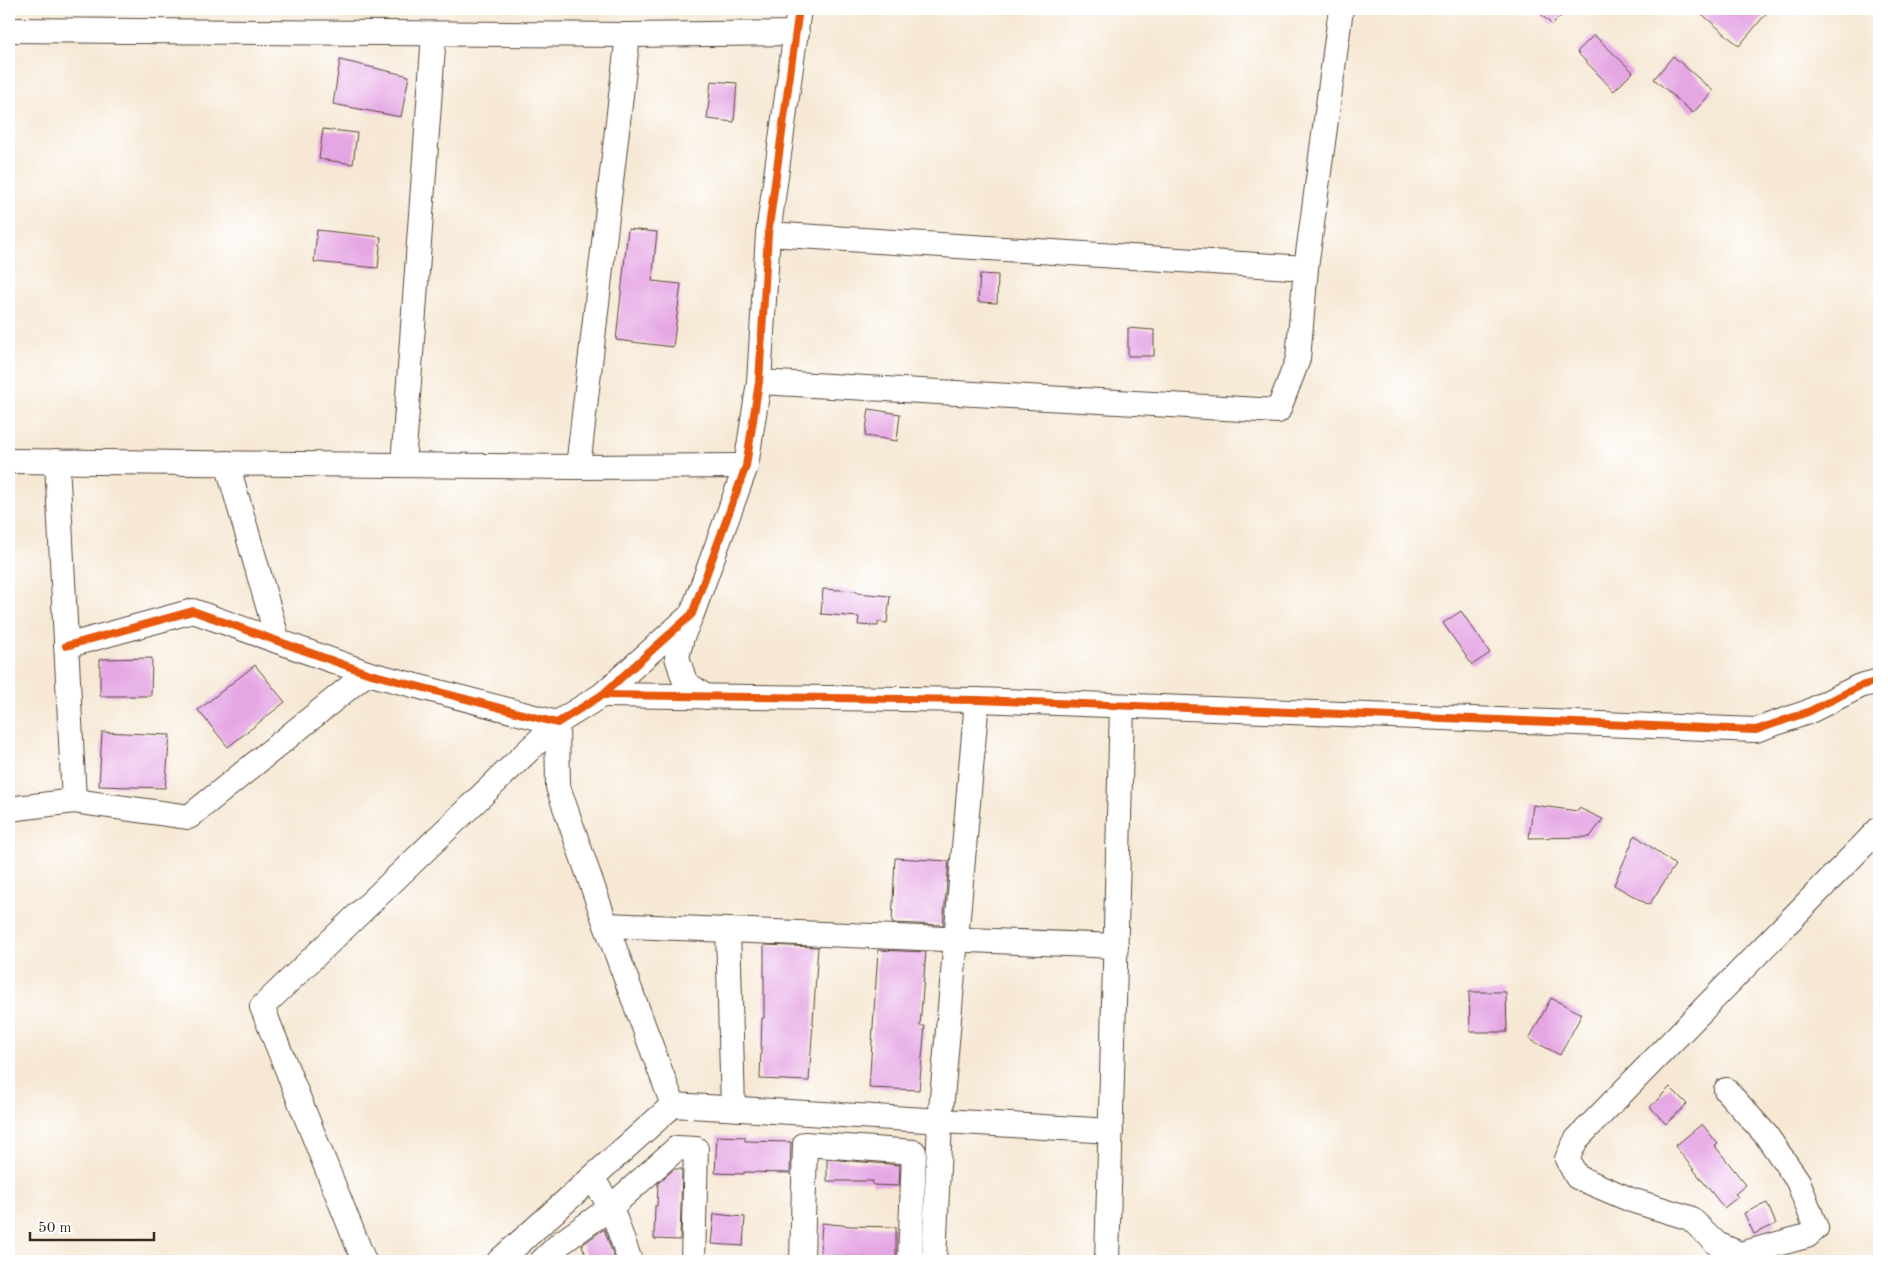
<svg xmlns="http://www.w3.org/2000/svg" width="1888" height="1270" font-family="'Old Standard TT',serif">
  <rect width="100%" height="100%" fill="#fff"/>
  <filter id="ink" filterUnits="userSpaceOnUse"><feTurbulence type="fractalNoise" baseFrequency=".02" numOctaves="2"/><feDisplacementMap in="SourceGraphic" scale="10" xChannelSelector="R" yChannelSelector="G"/><feConvolveMatrix kernelMatrix="1 2 1 2 8 2 1 2 1" color-interpolation-filters="sRGB"/></filter>
  <filter id="wash" filterUnits="userSpaceOnUse"><feTurbulence type="fractalNoise" baseFrequency=".0096" numOctaves="4" result="noise"/><feDisplacementMap in="SourceGraphic" scale="20" xChannelSelector="R" yChannelSelector="G"/><feGaussianBlur stdDeviation="1.12" result="paint"/><feColorMatrix in="noise" values="0 0 0 0 0 0 0 0 0 0 0 0 0 0 0 0 0 1.4 0 .05"/><feComposite in="paint" operator="in"/></filter>
  <g filter="url(#wash)">
    <rect width="100%" height="100%" fill="#f6e8d4"/>
    <g id="blocks">
      <!-- building -->
      <g fill="#e5a6e4">
        <polygon points="1536,9 1568,9 1552,25"/>
        <polygon points="1696,9 1770,9 1739,46"/>
        <polygon points="1594,35 1633,72 1614,91 1577,52"/>
        <polygon points="1673,56 1713,91 1693,113 1654,79"/>
        <polygon points="340,60 409,76 401,117 333,104"/>
        <polygon points="711,81 737,83 734,122 707,119"/>
        <polygon points="323,129 357,133 353,164 319,159"/>
        <polygon points="628,229 657,232 652,281 681,284 673,347 616,340"/>
        <polygon points="317,230 381,237 378,268 314,262"/>
        <polygon points="980,274 998,275 997,303 978,302"/>
        <polygon points="1128,328 1154,330 1154,356 1128,356"/>
        <polygon points="869,409 900,414 897,441 865,436"/>
        <polygon points="823,589 857,591 857,593 890,596 887,623 878,622 878,626 858,625 859,617 821,614"/>
        <polygon points="1461,611 1490,653 1472,665 1443,623"/>
        <polygon points="152,658 151,696 100,696 100,659"/>
        <polygon points="255,665 285,702 228,747 198,710"/>
        <polygon points="102,732 170,735 165,788 99,786"/>
        <polygon points="1533,805 1578,811 1579,808 1603,819 1590,837 1529,838"/>
        <polygon points="1635,835 1675,865 1649,905 1614,885"/>
        <polygon points="895,858 949,861 943,925 892,923"/>
        <polygon points="764,945 818,947 809,1081 760,1079 762,1018 764,1018"/>
        <polygon points="878,950 926,952 920,1026 925,1026 919,1090 869,1088"/>
        <polygon points="1469,992 1506,992 1507,1032 1470,1032"/>
        <polygon points="1551,998 1582,1014 1560,1055 1529,1039"/>
        <polygon points="1670,1087 1687,1104 1666,1124 1650,1107"/>
        <polygon points="1702,1124 1718,1144 1715,1146 1746,1185 1735,1194 1738,1197 1724,1208 1675,1146"/>
        <polygon points="717,1136 745,1137 745,1141 791,1142 790,1173 744,1172 744,1174 715,1173"/>
        <polygon points="827,1159 900,1165 899,1186 873,1185 873,1181 827,1181"/>
        <polygon points="674,1169 682,1169 680,1240 654,1239 655,1206 657,1206 658,1183"/>
        <polygon points="1767,1203 1776,1224 1754,1234 1744,1213"/>
        <polygon points="714,1214 745,1217 743,1246 711,1244"/>
        <polygon points="822,1223 851,1226 896,1227 896,1260 820,1255"/>
        <polygon points="604,1229 615,1260 588,1261 582,1245"/>
      </g>
    </g>
  </g>
  <g filter="url(#ink)">
    <use href="#blocks" fill-opacity="0" stroke="#574639" stroke-width="1"/>
    <g fill="none" stroke-linecap="round" stroke-linejoin="round">
      <!-- minor casing -->
      <g stroke="#574639" stroke-width="26">
        <g id="minor">
          <polyline points="9,30 628,35 797,33"/>
          <polyline points="768,234 1306,268"/>
          <polyline points="759,382 1278,411 1298,359 1306,268 1341,9"/>
          <polyline points="9,461 578,467 746,466"/>
          <polyline points="57,461 74,801"/>
          <polyline points="227,463 278,641"/>
          <polyline points="403,465 434,34"/>
          <polyline points="578,467 628,35"/>
          <polyline points="690,618 682,637 677,657 685,682 706,697"/>
          <polyline points="66,646 193,611 367,673 557,723 602,695 692,614 746,466 759,382 768,234 799,9"/>
          <polyline points="602,695 977,700 1756,730 1808,712 1860,686 1879,681"/>
          <polyline points="557,723 558,787 606,925 673,1105"/>
          <polyline points="9,809 74,801 189,817 367,673"/>
          <polyline points="606,925 1116,946"/>
          <polyline points="728,930 733,1108"/>
          <polyline points="1726,1090 1766,1135 1798,1181 1816,1228 1807,1236 1740,1254 1717,1244 1690,1218 1631,1200 1577,1177 1567,1159 1576,1140 1879,829"/>
          <polyline points="592,1178 611,1207 630,1261"/>
          <polyline points="364,1261 262,1007 557,723"/>
          <polyline points="499,1261 673,1105 1111,1131"/>
          <polyline points="542,1261 561,1243 611,1207 677,1148 696,1149 693,1261"/>
          <polyline points="802,1261 805,1144 914,1152 910,1261"/>
          <polyline points="934,1261 940,1121 977,700"/>
          <polyline points="1107,1261 1122,706"/>
        </g>
      </g>
      <!-- minor -->
      <use href="#minor" stroke="#fff" stroke-width="24"/>
      <!-- cycleway casing -->
      <g stroke="#fff" stroke-width="11">
        <g id="cycleway">
          <polyline points="66,646 193,611 367,673 557,723 602,695 692,614 746,466 759,382 768,234 799,9"/>
          <polyline points="602,695 977,700 1756,730 1808,712 1860,686 1879,681"/>
        </g>
      </g>
      <!-- cycleway -->
      <use href="#cycleway" stroke="#e8590c" stroke-width="8"/>
    </g>
  </g>
  <!-- margin -->
  <rect width="1888" height="1270" fill="none" stroke="#fff" stroke-width="30"/>
  <!-- scale -->
  <path d="M30 1232v8h124v-8" fill="none" stroke="#3b2a1e" stroke-width="2.5"/>
  <text x="38" y="1232" font-size="15" fill="#3b2a1e" stroke="#ffffff" stroke-width="4" paint-order="stroke">50 m</text>
</svg>
